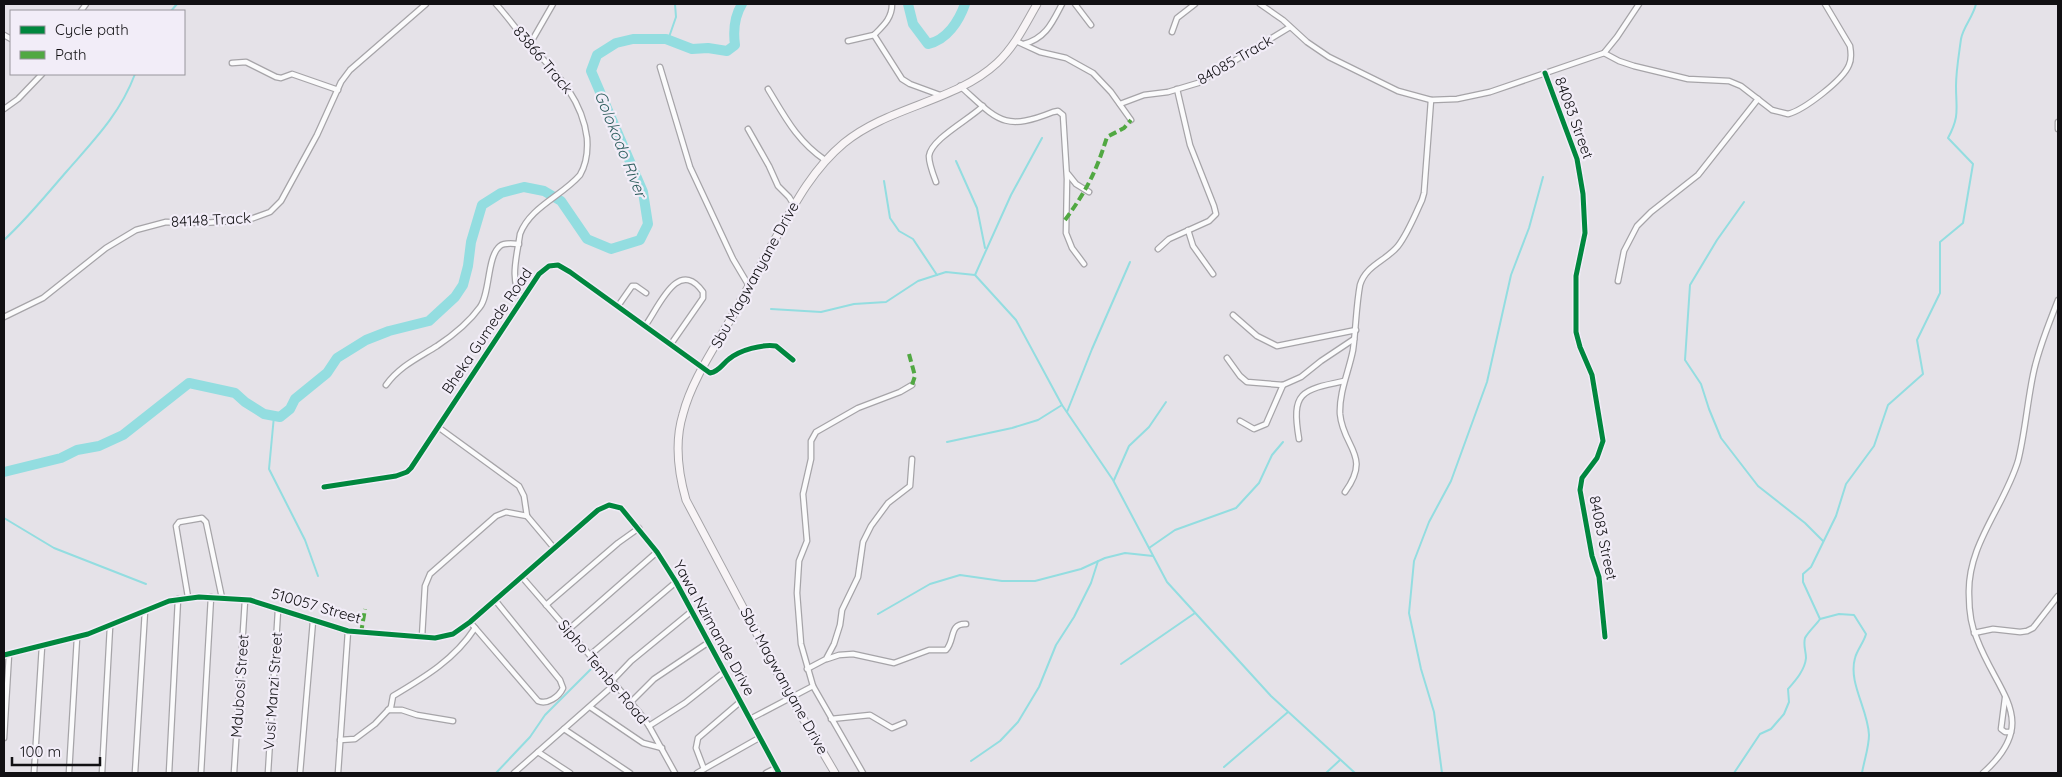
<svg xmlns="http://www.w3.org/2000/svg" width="2062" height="777" font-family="Quicksand,sans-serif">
  <rect width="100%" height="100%" fill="#e5e2e8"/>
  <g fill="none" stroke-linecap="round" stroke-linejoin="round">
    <!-- stream -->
    <g stroke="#93dde0" stroke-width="2">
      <polyline points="171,11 177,4"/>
      <polyline points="668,40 676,17 675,4"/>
      <polyline points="956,161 977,208 985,248"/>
      <polyline points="884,181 890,218 899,231 913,239 937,275"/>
      <polyline points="1744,202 1717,240 1690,285 1685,360 1701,384 1709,409 1721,438 1758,486 1805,523 1823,541"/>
      <path d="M4,240c23,-21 42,-45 63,-69 27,-31 53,-57 68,-97"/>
      <polyline points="975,275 1011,195 1042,138"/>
      <polyline points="771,309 821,312 854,304 886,302 918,281 946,272 975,275 1016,320 1062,405 1113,480 1167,582 1271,696 1355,773"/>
      <polyline points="1067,412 1092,349 1130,262"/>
      <polyline points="274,416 269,469 305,540 318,576"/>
      <polyline points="947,442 1012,428 1038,420 1062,405"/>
      <polyline points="1114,480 1129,446 1149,427 1166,402"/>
      <polyline points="4,518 54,548 146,584"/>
      <polyline points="1149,548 1175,530 1236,508 1259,483 1272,455 1283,442"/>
      <polyline points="878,614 930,584 960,575 1002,581 1035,581 1081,569 1105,558 1125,553 1153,556"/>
      <path d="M1820,619l19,-5 15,1 12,19c-2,8 -9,16 -11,24 -7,25 13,51 14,77 0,12 -5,26 -7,38"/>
      <polyline points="1121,664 1195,613"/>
      <polyline points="971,761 1000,741 1018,722 1039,687 1056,645 1074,617 1091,583 1098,561"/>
      <polyline points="1224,767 1288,712"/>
      <polyline points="496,773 530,737 545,715 594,666"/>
      <polyline points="1326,773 1340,760"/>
      <polyline points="1442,773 1434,712 1421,669 1409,613 1414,561 1429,522 1451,481 1487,382 1511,275 1529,228 1543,177"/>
      <path d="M1734,773l26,-39 11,-5 13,-15 5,-12 -1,-13c7,-8 17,-19 18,-31 0,-7 -3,-13 -1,-20 3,-6 11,-13 15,-19l-17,-37v-8l8,-7 25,-51 10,-32 28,-38 14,-41 35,-31 -6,-34 23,-47v-51l23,-19 10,-59 -25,-26c12,-22 8,-29 8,-52 0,-15 3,-32 5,-47 2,-12 12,-22 15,-35"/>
    </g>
    <!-- river -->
    <g stroke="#93dde0" stroke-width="10">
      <path d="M908,4l5,20 15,20c19,-4 31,-23 37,-40"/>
      <path d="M4,472l57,-14 16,-8 22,-4 24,-11 66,-52 46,10 10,9 19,12 16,3 10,-8 5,-10 32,-26 10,-15 29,-18 23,-9 40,-10 26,-24 8,-12 5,-19 3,-24 11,-37 19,-12 23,-6 20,4 17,10 26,38 24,10 29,-9 8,-16 -5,-32 -52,-121 6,-16 19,-12 17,-4h33l26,10 16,-1 19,3 8,-6c-2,-15 -1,-28 7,-41"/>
    </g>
    <!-- street casing -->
    <g stroke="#a6a4a8" stroke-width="7">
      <g id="street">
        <path d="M496,4c12,13 22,28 34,41 26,28 52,53 57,93 1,13 0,25 -7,37 -18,21 -50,32 -60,59 -3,22 -11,46 2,65"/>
        <polyline points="1075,4 1091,25"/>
        <polyline points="1260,4 1283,20 1307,42 1329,57 1398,91 1431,100 1457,99 1490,92 1604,53 1617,37 1639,4"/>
        <polyline points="81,11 86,4"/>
        <polyline points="1172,32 1177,18 1195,4"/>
        <polyline points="4,35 11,39"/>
        <path d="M874,35c10,-10 18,-17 18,-31"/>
        <polyline points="848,41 874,35 902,79 910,84 940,95"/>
        <polyline points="1016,41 1040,52 1066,58 1093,73 1111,92 1131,120"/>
        <polyline points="530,44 553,4"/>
        <path d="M1024,44c22,-6 28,-21 38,-40"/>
        <path d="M1604,53l15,8 15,5 54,13 41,2 12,5 31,24 16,4c16,-4 55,-34 61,-49 3,-6 2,-13 1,-19l-25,-42"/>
        <polyline points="232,63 246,62 276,77 281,78 292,74 338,90"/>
        <polyline points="660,67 690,167 733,259 749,286"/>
        <polyline points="1545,73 1577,159 1583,194 1585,233 1576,276 1576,332 1580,347 1592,375 1603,441 1597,458 1582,478 1580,490 1592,556 1599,577 1605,637"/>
        <path d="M960,86c38,34 43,46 93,26l5,-1 5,4 4,64 -1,54 6,15 12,16"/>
        <path d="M768,89c17,28 29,52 57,71"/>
        <polyline points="1120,104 1144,95 1168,92 1198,83 1290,27"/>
        <polyline points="4,109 18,99 42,74"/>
        <polyline points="2058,122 2058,129"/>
        <polyline points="748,129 769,166 778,186 789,197 794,205"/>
        <polyline points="1068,174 1076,184 1089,192"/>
        <path d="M936,182c-3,-8 -7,-18 -7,-26 2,-17 41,-37 54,-50"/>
        <polyline points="1188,230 1193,246 1213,274"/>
        <polyline points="1158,249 1169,239 1209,221 1216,214 1214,206 1190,145 1177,89"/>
        <polyline points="1618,281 1624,251 1637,226 1651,212 1698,175 1758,99"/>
        <polyline points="618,306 632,286 636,286 646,293"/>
        <polyline points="1233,315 1257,336 1277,346 1356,330"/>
        <polyline points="4,317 43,298 106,248 136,230 166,222 203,223 248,220 270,212 281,201 317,135 341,82 350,70 426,4"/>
        <path d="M645,326c13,-17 33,-70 58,-34v6l-32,46"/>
        <polyline points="1227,358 1240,376 1247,382 1283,385 1301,377 1321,361 1354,339"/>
        <path d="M386,385c14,-19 32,-27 51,-39 15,-10 33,-25 43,-39 10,-13 7,-51 20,-61 5,-4 13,-2 19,-2"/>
        <polyline points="1240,421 1254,429 1266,424 1283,385"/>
        <polyline points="438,427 519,486 524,496 527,516 554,548"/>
        <path d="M1299,439c-8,-47 2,-49 45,-58"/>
        <path d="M324,487l72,-11 11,-4 4,-4 128,-194 10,-8 9,-1 12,7 140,101c10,-2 12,-9 19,-14 11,-9 33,-15 47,-13l17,14"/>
        <path d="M1345,492c27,-37 -2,-44 -5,-78 -1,-22 9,-43 13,-64 3,-22 3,-43 7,-65 6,-20 26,-24 38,-39 10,-13 17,-31 24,-46l2,-7 7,-93"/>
        <polyline points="522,577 639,712 649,726 675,773"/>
        <polyline points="188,597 176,526 179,522 202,518 206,522 222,598"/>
        <polyline points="546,605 618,543 639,528"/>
        <path d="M470,622l68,79c9,4 21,-4 25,-13l-3,-8 -65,-80"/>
        <polyline points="568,630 657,552"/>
        <polyline points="1974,633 1993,629 2020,632 2027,631 2033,628 2058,596"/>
        <polyline points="422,637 425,586 430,574 496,516 506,512 527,516"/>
        <polyline points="4,655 88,634 169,601 199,597 250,600 348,631 435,638 453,634 470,622 598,510 609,505 621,508 657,552 676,582 779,773"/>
        <polyline points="590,655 676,582"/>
        <path d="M827,659l12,-4 14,-1 41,9 35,-13h17c9,-9 3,-27 20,-26"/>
        <polyline points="807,669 826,659 834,644 840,625 842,610 858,577 863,542 871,526 888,503 910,486 912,459"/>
        <polyline points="612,681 631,661 692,611"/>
        <polyline points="813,686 801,644 797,593 799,561 807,541 803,494 811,459 811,441 816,432 858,408 900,392 912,385"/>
        <polyline points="2005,698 2001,729 2005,732 2011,732"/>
        <polyline points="631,702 654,679 709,642"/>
        <polyline points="590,707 643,743 662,748"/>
        <polyline points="388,710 402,710 417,715 453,721"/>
        <polyline points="750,719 813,686 863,773"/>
        <polyline points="831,719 870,715 892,728 904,723"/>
        <polyline points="649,726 685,703 724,672"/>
        <polyline points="564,729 630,773"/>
        <polyline points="4,738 9,654"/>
        <path d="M340,740l15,-1 20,-15 16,-17 2,-11c32,-19 62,-37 82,-68"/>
        <polyline points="538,752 570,773"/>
        <polyline points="704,769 696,748 698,738 740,702"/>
        <polyline points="34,773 42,646"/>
        <polyline points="69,773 77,638"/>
        <polyline points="102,773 110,627"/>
        <polyline points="135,773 145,611"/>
        <polyline points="169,773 178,599"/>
        <polyline points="201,773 211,597"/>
        <polyline points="234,773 245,600"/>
        <polyline points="268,773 278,610"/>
        <polyline points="300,773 313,621"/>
        <polyline points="338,773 348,631"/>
        <polyline points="514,773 615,684"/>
        <polyline points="697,773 759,738"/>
        <polyline points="766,773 776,768"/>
        <path d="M1983,773c58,-52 15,-78 -6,-134 -6,-13 -8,-29 -8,-44 -2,-50 35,-88 49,-134 7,-28 9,-57 15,-86 5,-26 16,-51 25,-75"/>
      </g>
    </g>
    <!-- secondary casing -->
    <g stroke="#a6a4a8" stroke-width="9">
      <path id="secondary" d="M835,773l-44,-75 -105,-198c-8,-28 -12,-57 -3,-86 9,-35 33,-68 51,-101 14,-26 29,-52 44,-79 18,-33 36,-66 66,-91 45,-37 111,-41 153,-80 18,-17 28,-38 40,-59"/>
    </g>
    <!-- street -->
    <use href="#street" stroke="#fbfbfc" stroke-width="4.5"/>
    <!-- secondary -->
    <use href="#secondary" stroke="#f8f4f6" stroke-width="7"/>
    <!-- quiet -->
    <g stroke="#51a842" stroke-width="4" stroke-dasharray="8 4" stroke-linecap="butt">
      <path d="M1065,220c22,-30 31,-48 42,-83l17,-9 7,-8"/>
      <polyline points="909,354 915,376 912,385"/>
      <polyline points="361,633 365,609"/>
    </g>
    <!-- cycleway casing -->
    <g stroke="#f2edf8" stroke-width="8">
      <g id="cycleway">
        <polyline points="1545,73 1577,159 1583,194 1585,233 1576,276 1576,332 1580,347 1592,375 1603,441 1597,458 1582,478 1580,490 1592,556 1599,577 1605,637"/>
        <path d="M324,487l72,-11 11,-4 4,-4 128,-194 10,-8 9,-1 12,7 140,101c10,-2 12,-9 19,-14 11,-9 33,-15 47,-13l17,14"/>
        <polyline points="4,655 88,634 169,601 199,597 250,600 348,631 435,638 453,634 470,622 598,510 609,505 621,508 657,552 676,582 779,773"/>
      </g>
    </g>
    <!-- cycleway -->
    <use href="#cycleway" stroke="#00873e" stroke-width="5"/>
  </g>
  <g text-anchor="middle" stroke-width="4.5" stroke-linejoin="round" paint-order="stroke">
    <!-- street labels -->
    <g font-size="15" fill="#111013" stroke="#f2edf8">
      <text transform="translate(543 60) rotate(50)" y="5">83866 Track</text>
      <text transform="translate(1235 60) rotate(-30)" y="5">84085 Track</text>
      <text transform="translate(1574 118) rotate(70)" y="5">84083 Street</text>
      <text transform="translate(211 220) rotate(-3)" y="5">84148 Track</text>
      <text transform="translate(755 275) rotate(-61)" y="5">Sbu Magwanyane Drive</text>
      <text transform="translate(487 331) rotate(-56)" y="5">Bheka Gumede Road</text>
      <text transform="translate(1603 538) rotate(78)" y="5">84083 Street</text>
      <text transform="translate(316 606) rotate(16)" y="5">510057 Street</text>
      <text transform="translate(714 628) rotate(61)" y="5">Yawa Nzimande Drive</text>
      <text transform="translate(603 672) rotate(50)" y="5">Sipho Tembe Road</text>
      <text transform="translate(784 681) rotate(61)" y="5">Sbu Magwanyane Drive</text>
      <text transform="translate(240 686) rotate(-86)" y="5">Mdubosi Street</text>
      <text transform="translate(273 691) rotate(-86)" y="5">Vusi Manzi Street</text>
    </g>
    <!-- water labels -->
    <g font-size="16" font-style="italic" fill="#2e5d5d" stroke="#f2edf8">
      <text transform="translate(621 144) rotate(68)" y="6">Golokodo River</text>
    </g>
  </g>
  <!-- border -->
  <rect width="2062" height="777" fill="none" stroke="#111013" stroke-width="10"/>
  <!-- legend -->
  <rect x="10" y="10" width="175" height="65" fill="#f2edf8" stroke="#98959c"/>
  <rect x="20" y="26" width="25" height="8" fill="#00873e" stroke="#98959c"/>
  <text x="55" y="35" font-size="15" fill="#111013">Cycle path</text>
  <rect x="20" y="51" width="25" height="8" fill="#51a842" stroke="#98959c"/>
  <text x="55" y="60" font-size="15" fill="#111013">Path</text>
  <!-- scale -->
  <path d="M12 757v8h88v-8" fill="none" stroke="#111013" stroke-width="2.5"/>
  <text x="20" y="757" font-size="15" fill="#111013" stroke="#f2edf8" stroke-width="4" paint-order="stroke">100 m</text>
</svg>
